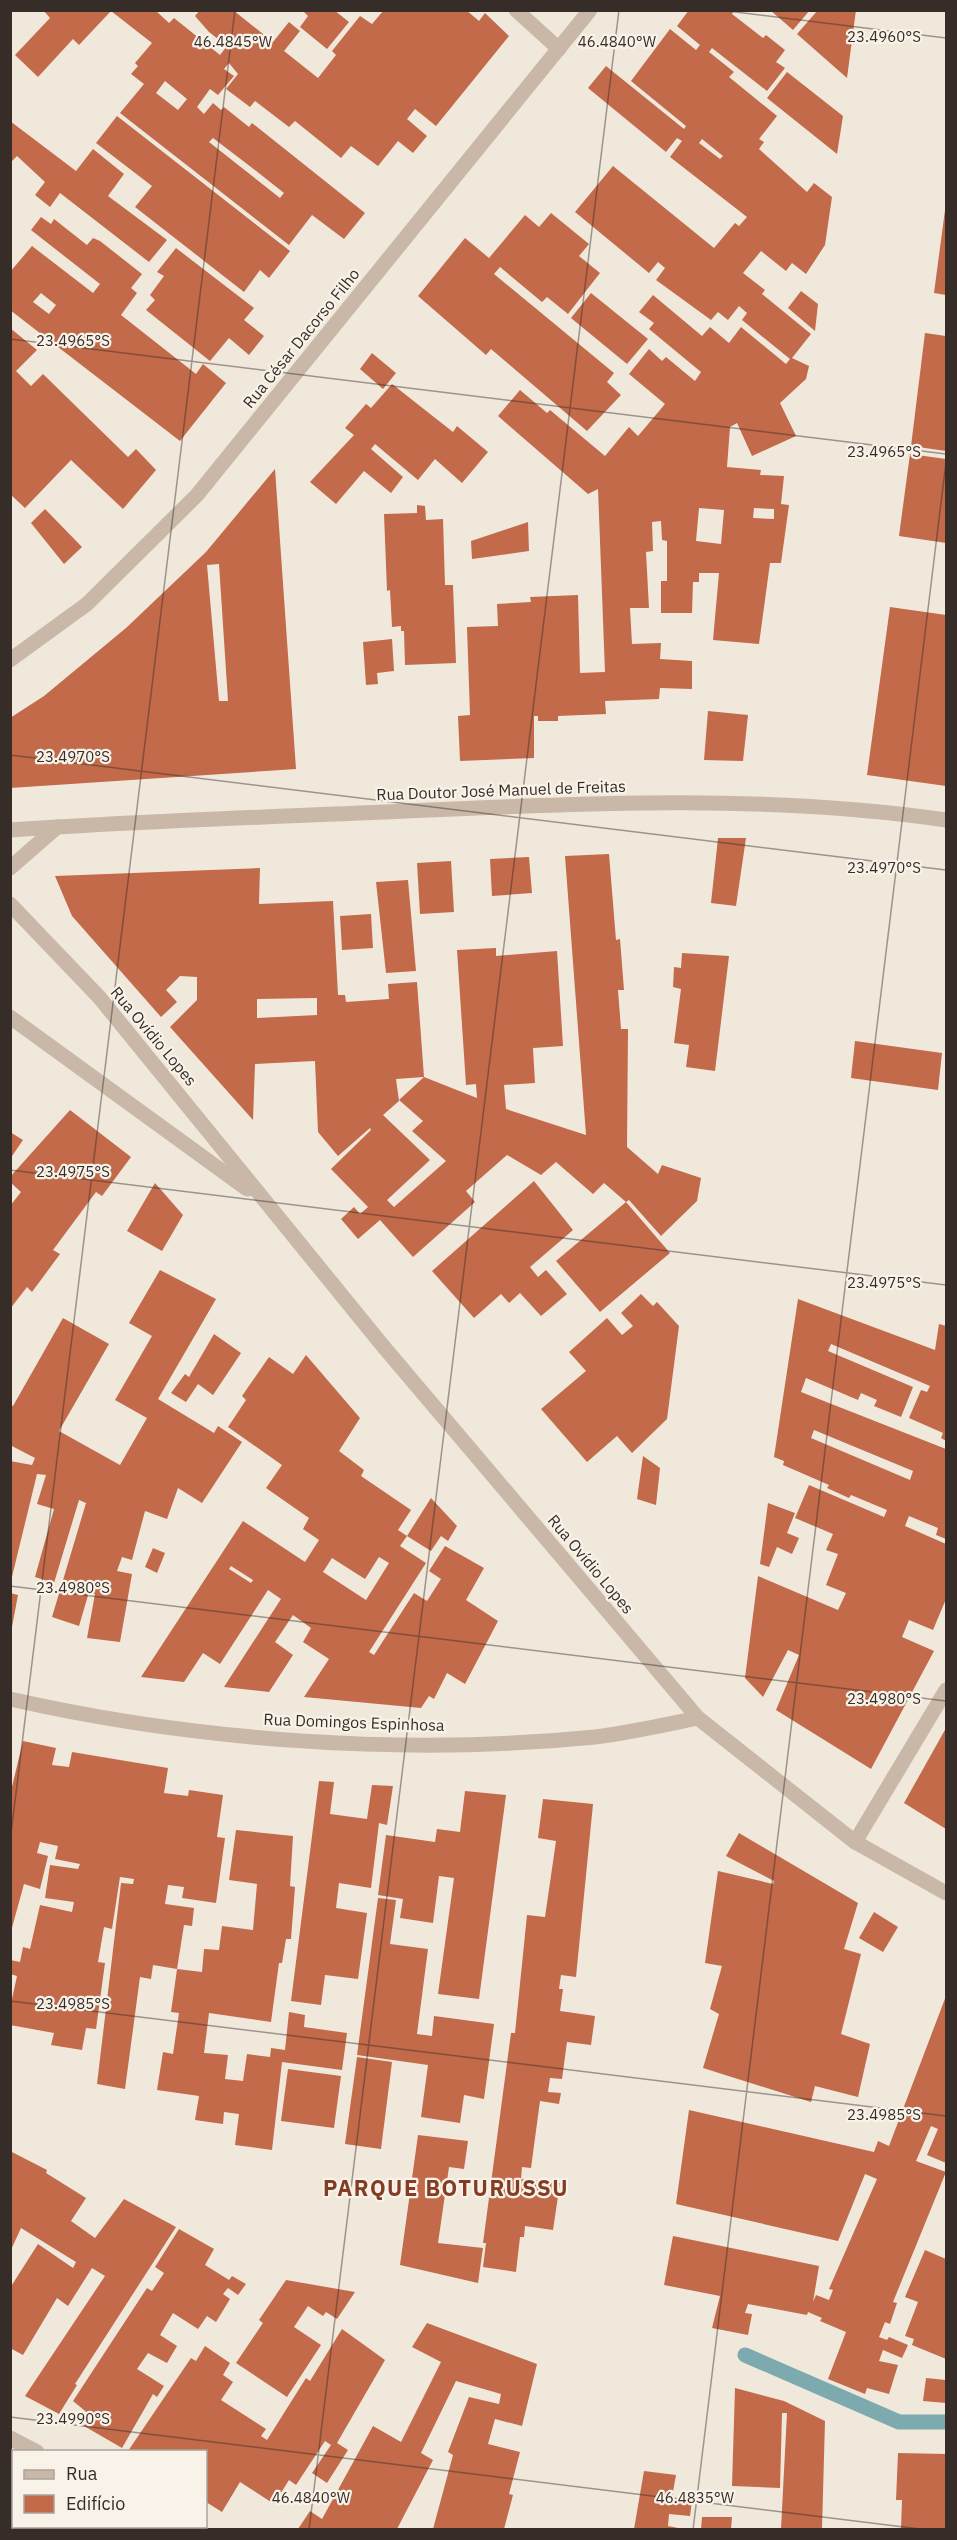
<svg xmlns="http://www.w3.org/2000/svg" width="957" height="2540" font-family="'IBM Plex Sans',sans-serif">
  <rect width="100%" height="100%" fill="#f1e8dc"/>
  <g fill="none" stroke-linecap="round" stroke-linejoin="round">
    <!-- stream -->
    <polyline stroke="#7caaae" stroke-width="15" points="745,2355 899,2422 946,2422"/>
  </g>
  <!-- building -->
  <g fill="#c26a49" fill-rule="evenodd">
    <path d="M43,10h112l14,13 5,-5 46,37 7,-9 -18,-14 -14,-16 5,-6h33l40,32 16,-20 11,9 -16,20 34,27 18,-23 -4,-4 28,-35 12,8 12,-14h82l13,11 6,-8 24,23 -73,90 -21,-17 -8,10 20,17 -14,17 -15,-12 -20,25 -27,-20 -10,12 -46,-37 -6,6 -34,-26 -5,6 -24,-18 12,-15 -9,-11 -5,6 10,7 -16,19 -8,-6 -13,18 7,7 9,-11 8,7 3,-3 25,20 3,-4 113,90 -21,26 -32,-24 -23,30 -169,-132 24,-29 -13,-10 7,-8 -3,-3 17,-20 -41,-32 -32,34 -6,-6 -35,38 -23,-22 35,-37zM165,81l22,18 -9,11 -22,-17zM213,138l38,29 33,26 -4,5 -71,-56z"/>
    <polygon points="302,10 334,10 349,22 327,49 300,27 308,16"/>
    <path d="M689,10h45l-2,4 31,24 3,-3 19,15 -9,12 9,6 -18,23 -55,-43 -3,4 25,20 -5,5 48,39 -18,23 5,3 -5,7 48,43 7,-9 18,14 -7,48 -19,29 -14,-11 -6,8 -25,-20 -18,22 22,17 -3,4 49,40 -19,24 17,8 -3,13 -26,24 16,33 -44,20 -15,-33 -7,4 -3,40 34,3 -1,5 24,1 -3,28 8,1 -8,58h-11l-11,81 -46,-4 6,-67h-20v9h-6l-1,31h-31v-32h6v-40l-5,-1 -1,-19 -9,1 1,29 -7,1 3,56h-19l2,36 29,-1 -1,16 32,2v28l-32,-1 -1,11 -54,2 1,13 -48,2v5h-20v-5h-4v42l-74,3 -2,-45 12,-1 -3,-88 31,-1 -1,-22 34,-2 -1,-5 48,-2 2,78 25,-1 -7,-183 -10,5 -90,-78 22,-26 27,23 3,-3 55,46 24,-29 9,9 27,-32 -36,-30 20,-25 13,12 4,-4 29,24 6,-9 -52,-43 5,-6 -15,-11 14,-17 49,41 8,-9 19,16 12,-16 45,37 4,-5 -48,-39 5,-7 -8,-7 -11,14 -10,-8 -7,8 -55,-40 9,-12 -7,-6 -9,11 -74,-61 38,-46 101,82 21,-25 4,3 8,-9 -77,-60 12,-16 -5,-3 -11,14 -78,-64 18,-22 78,63 2,-3 -55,-45 39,-52 26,21 4,-5 -23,-19zM702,139l21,17 -3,3 -21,-16zM699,508l25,2 -3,34 -25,-3zM754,508l20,1v10l-21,-1z"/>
    <polygon points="770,10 810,10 793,30"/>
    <polygon points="818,10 856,10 847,78 797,34"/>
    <polygon points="787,72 843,116 837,154 767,98"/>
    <polygon points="117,116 290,251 269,278 260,270 244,292 135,207 152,186 96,143"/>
    <polygon points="10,121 76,171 93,149 124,174 108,196 167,240 149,262 60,193 50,207 35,195 45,182 17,156 10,163"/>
    <polygon points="945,210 946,210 946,295 934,293"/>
    <polygon points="551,213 589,244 579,256 600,273 568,314 547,297 542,302 500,267 494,274 614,373 607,382 621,395 587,431 491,349 486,355 418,296 465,238 489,258 525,215 539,227"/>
    <path d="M41,217l10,7 3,-5 33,26 6,-7 7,3 42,33 -11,14 6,5 -16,22 75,59 7,-10 23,19 -46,58 -170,-131v-38l22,-26 61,47 7,-9 -69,-54zM41,293l15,12 -7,9 -16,-12z"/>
    <polygon points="176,248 254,308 244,320 264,336 249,355 229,338 210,361 146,310 155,300 150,295 164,276 157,272"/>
    <polygon points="801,291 818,304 815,331 788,308"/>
    <polygon points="591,293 648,339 627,364 571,318"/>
    <polygon points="10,328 37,350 16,371 31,386 43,374 128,457 136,449 156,470 123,509 71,460 25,508 10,494"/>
    <polygon points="925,333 946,336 946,451 911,446"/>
    <polygon points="372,353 396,373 383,389 360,369"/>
    <polygon points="392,384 453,432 457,426 488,452 462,483 435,459 418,480 375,444 371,449 403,477 391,493 364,471 336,504 310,482 354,435 345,428 366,404 371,408"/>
    <polygon points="910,454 946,459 946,543 899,536"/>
    <path d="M275,469l21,300 -286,19v-70l34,-22 82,-68 80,-76zM219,564l9,137h-9l-12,-136z"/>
    <polygon points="417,505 425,506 426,520 443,519 445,585 453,585 456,663 405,665 404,631 401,631 401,626 392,627 390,590 387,591 384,514 417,513"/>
    <polygon points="45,509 82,547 64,564 31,523"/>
    <polygon points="528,522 529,551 472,559 471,541"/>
    <polygon points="890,607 946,615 946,786 867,775"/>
    <polygon points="392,639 394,671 377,673 378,684 366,685 363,642"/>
    <polygon points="708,711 748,715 743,761 704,760"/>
    <polygon points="718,838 746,838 736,906 711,903"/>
    <path d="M609,854l7,86 4,-1 4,51h-6l3,39h7l-1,118 31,27 4,-9 39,13 -4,23 -36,35 -32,-36 -3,2 44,51 -70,59 -44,-51 70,-59 -22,-19 -11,11 -37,-32 -15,13 -34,-20 -41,36 9,11 -62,55 -33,-37 -22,19 -17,-20 13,-12 6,7 8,-7 -37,-38 40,-39 -1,-2 -32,28 -20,-24 -3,-71 -60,3 -2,56 -83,-93 27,-27v-23l-17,-1 -14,14 11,12 -16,15 -89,-101 -17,-40 205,-8 -1,36 74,-3 5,94h7l1,7 43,-3 -1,-15 29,-2 7,95 -28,2 3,22 -16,14 47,45 -43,40 7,7 52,-46 -34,-30 11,-10 -24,-21 25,-23 53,21 -1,-14 -10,1 -9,-135 39,-2v8l61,-5 6,95 -30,2 2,35 -31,2 2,24 80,26 -21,-279zM317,998v17l-60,3v-19z"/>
    <polygon points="529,857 532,893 492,896 490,859"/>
    <polygon points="451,861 454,912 420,914 417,863"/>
    <polygon points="408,880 416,971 386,973 376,882"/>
    <polygon points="371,914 373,948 342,950 340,916"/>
    <polygon points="682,953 729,956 715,1071 686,1067 689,1045 674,1043 681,989 673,987 674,967 681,968"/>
    <polygon points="855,1041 942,1053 938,1090 851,1078"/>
    <polygon points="70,1110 131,1157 102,1196 96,1192 53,1250 60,1254 32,1292 27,1287 10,1309 10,1206 21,1192 10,1182 10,1177"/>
    <polygon points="10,1132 23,1140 10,1159"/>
    <polygon points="534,1181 573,1230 530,1267 538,1277 546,1270 567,1294 541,1316 520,1293 509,1303 501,1294 474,1318 432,1271"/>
    <polygon points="155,1183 183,1215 162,1251 127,1231"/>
    <polygon points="160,1270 216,1299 158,1399 214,1433 218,1426 242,1442 202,1503 178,1488 167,1519 145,1511 132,1560 122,1557 117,1571 132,1574 120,1642 87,1638 95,1594 89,1592 79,1626 52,1617 86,1503 79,1500 54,1583 35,1577 54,1509 37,1504 46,1475 37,1474 10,1585 10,1461 32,1465 35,1458 10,1445 10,1404 13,1406 63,1318 109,1344 59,1431 120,1465 147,1418 115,1400 152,1336 129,1323"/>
    <polygon points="641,1294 653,1306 657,1302 679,1326 667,1419 632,1453 617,1436 587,1462 541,1409 586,1371 569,1352 607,1318 622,1335 633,1326 621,1313"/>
    <path d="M798,1299l137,51 4,-26 7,2v115l-5,-3 2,-5 -34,-15 12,-28 6,2 3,-6 -99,-42 -3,7 85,36 -12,30 -27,-11 3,-6 -16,-7 -3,7 -52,-22 -5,14 145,57v90l-10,-4 2,-7 -29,-12 -4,10 41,18v55l-13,31 -24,-10 -7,17 32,14 -63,118 -95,-59 23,-55 -11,-5 -25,47 -18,-19 13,-102 80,34 8,-17 -20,-8 12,-31 -12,-4 7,-16 -38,-16 14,-33 75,32 3,-7 -36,-15 -2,3 -22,-10 2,-3 -46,-20 1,-4 -10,-4zM814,1430l99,41 -3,9 -99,-42z"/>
    <polygon points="214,1334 241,1353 213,1395 198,1384 186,1402 171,1393 185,1374 189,1377"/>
    <path d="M306,1355l54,63 -21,33 25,19 -3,6 50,34 -13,20 9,6 24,-38 26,28 -9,15 -7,-5 -10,15 -24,-15 -7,10 26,17 -57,89 5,3 40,-62 13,8 14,-22 -12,-8 16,-25 39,22 -18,32 32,21 -33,63 -18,-11 -13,26 -5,-3 -8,12 -117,-11 25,-38 -26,-17 8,-14 -18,-13 -18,27 18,13 -24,37 -45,-5 57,-88 -13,-9 -48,74 -17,-11 -19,29 -43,-5 102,-156 62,41 14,-22 -16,-11 6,-11 -43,-30 16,-23 -54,-38 18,-27 -4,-4 27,-39 24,17zM379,1557l10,6 -23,37 -43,-28 9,-14 33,21zM231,1566l22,14 -2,3 -22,-14z"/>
    <polygon points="643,1456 660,1468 656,1505 637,1499"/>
    <polygon points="768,1503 795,1513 787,1533 799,1538 792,1554 777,1547 769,1567 760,1564"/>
    <polygon points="153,1548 165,1553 157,1573 145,1567"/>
    <polygon points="10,1593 18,1595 12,1627 10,1627"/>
    <polygon points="946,1728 946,1829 904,1803"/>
    <polygon points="23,1741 56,1748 52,1765 69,1767 72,1752 168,1768 164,1793 188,1796 189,1790 223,1795 217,1837 225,1838 216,1903 182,1898 184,1887 168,1885 165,1904 194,1908 192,1926 184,1925 177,1969 202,1972 204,1949 219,1950 222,1926 253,1930 257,1884 229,1880 236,1830 293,1836 290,1886 295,1887 291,1939 286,1939 282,1963 279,1963 271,2022 209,2013 204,2053 228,2055 225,2079 243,2081 247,2054 270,2057 271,2048 285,2050 289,2012 305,2015 304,2027 347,2033 342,2070 282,2062 272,2150 235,2145 239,2114 224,2112 223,2124 195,2120 199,2096 157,2090 163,2052 173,2054 179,2013 171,2012 177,1969 153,1965 151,1979 140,1977 125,2089 97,2084 121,1883 133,1884 134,1879 120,1877 112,1929 104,1927 98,1962 105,1963 96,2029 86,2028 82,2050 51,2045 54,2033 10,2025 10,2008 17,1976 10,1974 10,1960 20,1962 23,1947 30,1949 40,1905 72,1912 74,1902 45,1898 50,1865 78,1869 80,1864 55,1859 58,1846 40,1842 37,1853 48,1856 40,1889 24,1884 10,1935 10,1795"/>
    <polygon points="319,1781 334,1782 330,1814 367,1819 372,1785 393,1786 387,1825 379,1823 371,1888 339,1883 336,1908 367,1913 358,1979 325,1975 321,2005 291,2001"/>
    <polygon points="465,1791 506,1795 479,1999 438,1994 454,1878 439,1876 433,1923 400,1918 403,1899 378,1895 386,1835 435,1842 437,1829 460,1832"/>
    <polygon points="543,1799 593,1804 576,1977 561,1975 559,1989 563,1989 560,2011 595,2016 591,2045 567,2042 562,2079 550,2078 548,2092 561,2093 559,2104 540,2101 531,2168 522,2167 521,2179 560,2183 553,2230 525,2226 524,2237 520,2237 516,2272 483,2267 486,2243 483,2243 511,2033 515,2033 527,1915 545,1917 556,1841 538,1838"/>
    <polygon points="739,1833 858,1903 844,1949 861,1954 841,2034 870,2044 858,2097 815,2086 811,2102 703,2068 719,2014 710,2009 722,1966 705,1963 718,1871 773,1884 774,1881 726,1856"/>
    <polygon points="378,1898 396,1900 390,1944 428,1949 417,2034 432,2036 434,2016 494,2024 484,2099 464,2095 460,2123 421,2117 428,2065 357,2055"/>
    <polygon points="874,1912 898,1927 883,1952 859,1938"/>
    <polygon points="946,1996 946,2163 927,2155 938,2129 931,2126 916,2161 946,2172 893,2302 897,2303 890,2324 885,2322 879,2337 887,2340 889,2337 908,2345 902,2358 883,2350 879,2361 898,2365 889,2394 867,2388 865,2394 828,2379 846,2332 820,2321 822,2318 808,2312 807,2315 748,2304 745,2313 752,2314 748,2335 712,2328 720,2296 664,2285 673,2236 819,2266 813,2302 816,2295 829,2300 833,2290 829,2289 877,2179 865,2174 838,2241 676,2204 689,2110 874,2152 878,2141 889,2146"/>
    <polygon points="357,2057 392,2062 381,2149 345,2144"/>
    <polygon points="288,2069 341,2076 334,2128 281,2121"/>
    <polygon points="418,2135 468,2141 464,2169 449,2167 438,2243 483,2248 478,2283 400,2265"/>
    <polygon points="10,2151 47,2170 46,2173 86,2198 71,2221 95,2238 124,2199 176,2227 75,2384 77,2385 59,2414 25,2396 105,2276 92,2268 68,2306 57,2298 23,2355 10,2348 10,2288 38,2244 73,2268 76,2262 21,2228 10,2252"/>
    <polygon points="179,2229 214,2249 205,2265 229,2280 232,2276 246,2284 238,2295 228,2288 223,2294 230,2299 216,2322 207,2316 198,2329 173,2313 160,2335 177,2346 167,2363 148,2353 137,2369 164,2386 157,2397 153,2394 122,2448 84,2426 90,2415 73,2401 147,2288 152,2291 164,2273 155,2267"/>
    <polygon points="925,2250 946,2259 946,2359 912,2345 914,2339 905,2336 918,2302 905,2297"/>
    <polygon points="286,2280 355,2292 337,2319 326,2312 323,2316 308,2306 294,2327 321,2345 287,2397 236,2363 263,2323 259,2320"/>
    <polygon points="427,2323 537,2364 522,2426 495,2419 488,2444 520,2452 509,2494 513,2495 504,2529 433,2529 453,2455 448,2452 469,2397 499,2404 501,2394 456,2381 421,2453 433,2460 397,2529 298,2529 310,2511 322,2519 373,2426 401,2442 441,2362 412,2347"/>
    <polygon points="342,2329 385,2360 337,2443 348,2450 327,2483 312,2473 331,2445 325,2441 296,2485 289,2480 274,2504 240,2482 222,2512 206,2502 206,2451 128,2451 191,2358 196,2361 205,2346 230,2363 223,2375 233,2382 221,2400 266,2429 261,2436 267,2440 306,2378 310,2381"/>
    <polygon points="926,2378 946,2380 946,2403 923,2401"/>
    <polygon points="735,2388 784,2401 825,2421 822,2529 781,2529 787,2413 782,2413 780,2488 732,2486"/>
    <polygon points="898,2453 946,2454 946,2529 901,2529 902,2500 896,2500"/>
    <polygon points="644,2471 676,2475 672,2497 692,2501 690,2516 669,2514 668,2526 683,2529 634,2529"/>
    <polygon points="702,2517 732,2517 731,2529 701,2529"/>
  </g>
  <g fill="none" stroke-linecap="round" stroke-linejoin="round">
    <!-- lane -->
    <polyline stroke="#c9b8a8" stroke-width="15" points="516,10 559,49"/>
    <!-- street -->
    <g stroke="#c9b8a8" stroke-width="15">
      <polyline points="10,660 87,604 197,495 590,10"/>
      <path d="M10,830c132,-9 264,-13 396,-19 179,-8 362,-17 540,9"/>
      <polyline points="10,868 57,827"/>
      <polyline points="10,904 99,997 383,1346 698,1718 855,1842 946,1893"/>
      <polyline points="10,1017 247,1189"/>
      <path d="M10,1699c185,42 396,57 585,38 34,-4 69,-12 103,-19"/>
      <polyline points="855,1842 946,1690"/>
      <polyline points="10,2438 37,2452"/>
      <polyline points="175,2526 180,2530"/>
    </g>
  </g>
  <!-- ticks -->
  <path fill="none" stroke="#362d28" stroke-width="1.5" stroke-opacity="0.45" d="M719,10l227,28M10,339l936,115M10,755l936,115M10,1170l936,115M10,1586l936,115M10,1842l225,-1832M10,2001l936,115M10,2417l918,113M309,2530l310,-2520M693,2530l253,-2068"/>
  <g text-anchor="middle" stroke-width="4.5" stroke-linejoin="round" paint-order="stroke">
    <!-- street labels -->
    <g font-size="16" fill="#362d28" stroke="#f9f2e8">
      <text transform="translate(301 338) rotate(-51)" y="6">Rua César Dacorso Filho</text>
      <text transform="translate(501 790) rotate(-2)" y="6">Rua Doutor José Manuel de Freitas</text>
      <text transform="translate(154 1036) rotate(50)" y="6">Rua Ovídio Lopes</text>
      <text transform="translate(591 1564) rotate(50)" y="6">Rua Ovídio Lopes</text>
      <text transform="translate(354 1722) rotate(2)" y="6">Rua Domingos Espinhosa</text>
    </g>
    <!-- district labels -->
    <g font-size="22" font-weight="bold" letter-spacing="1.5" fill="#833d24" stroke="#f9f2e8">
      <text x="446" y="2196">PARQUE BOTURUSSU</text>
    </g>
  </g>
  <g font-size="15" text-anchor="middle" fill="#362d28" stroke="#f9f2e8" stroke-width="4.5" stroke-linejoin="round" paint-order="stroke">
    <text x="884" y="42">23.4960°S</text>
    <text x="233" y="47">46.4845°W</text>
    <text x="617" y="47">46.4840°W</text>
    <text x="73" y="346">23.4965°S</text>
    <text x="884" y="457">23.4965°S</text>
    <text x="73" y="762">23.4970°S</text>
    <text x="884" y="873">23.4970°S</text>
    <text x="73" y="1177">23.4975°S</text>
    <text x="884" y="1288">23.4975°S</text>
    <text x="73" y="1593">23.4980°S</text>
    <text x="884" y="1704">23.4980°S</text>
    <text x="73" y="2009">23.4985°S</text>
    <text x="884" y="2120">23.4985°S</text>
    <text x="73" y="2424">23.4990°S</text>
    <text x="311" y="2503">46.4840°W</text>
    <text x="695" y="2503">46.4835°W</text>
  </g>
  <!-- border -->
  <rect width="957" height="2540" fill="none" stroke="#362d28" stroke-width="24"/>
  <!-- legend -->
  <rect x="12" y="2450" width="195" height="78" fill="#f9f2e8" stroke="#aba39b" stroke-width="1.5"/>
  <rect x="24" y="2470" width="30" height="9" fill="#c9b8a8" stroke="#aba39b" stroke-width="1.5"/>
  <text x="66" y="2480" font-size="18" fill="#362d28">Rua</text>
  <rect x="24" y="2495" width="30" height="18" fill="#c26a49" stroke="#aba39b" stroke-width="1.5"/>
  <text x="66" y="2510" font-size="18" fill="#362d28">Edifício</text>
</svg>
